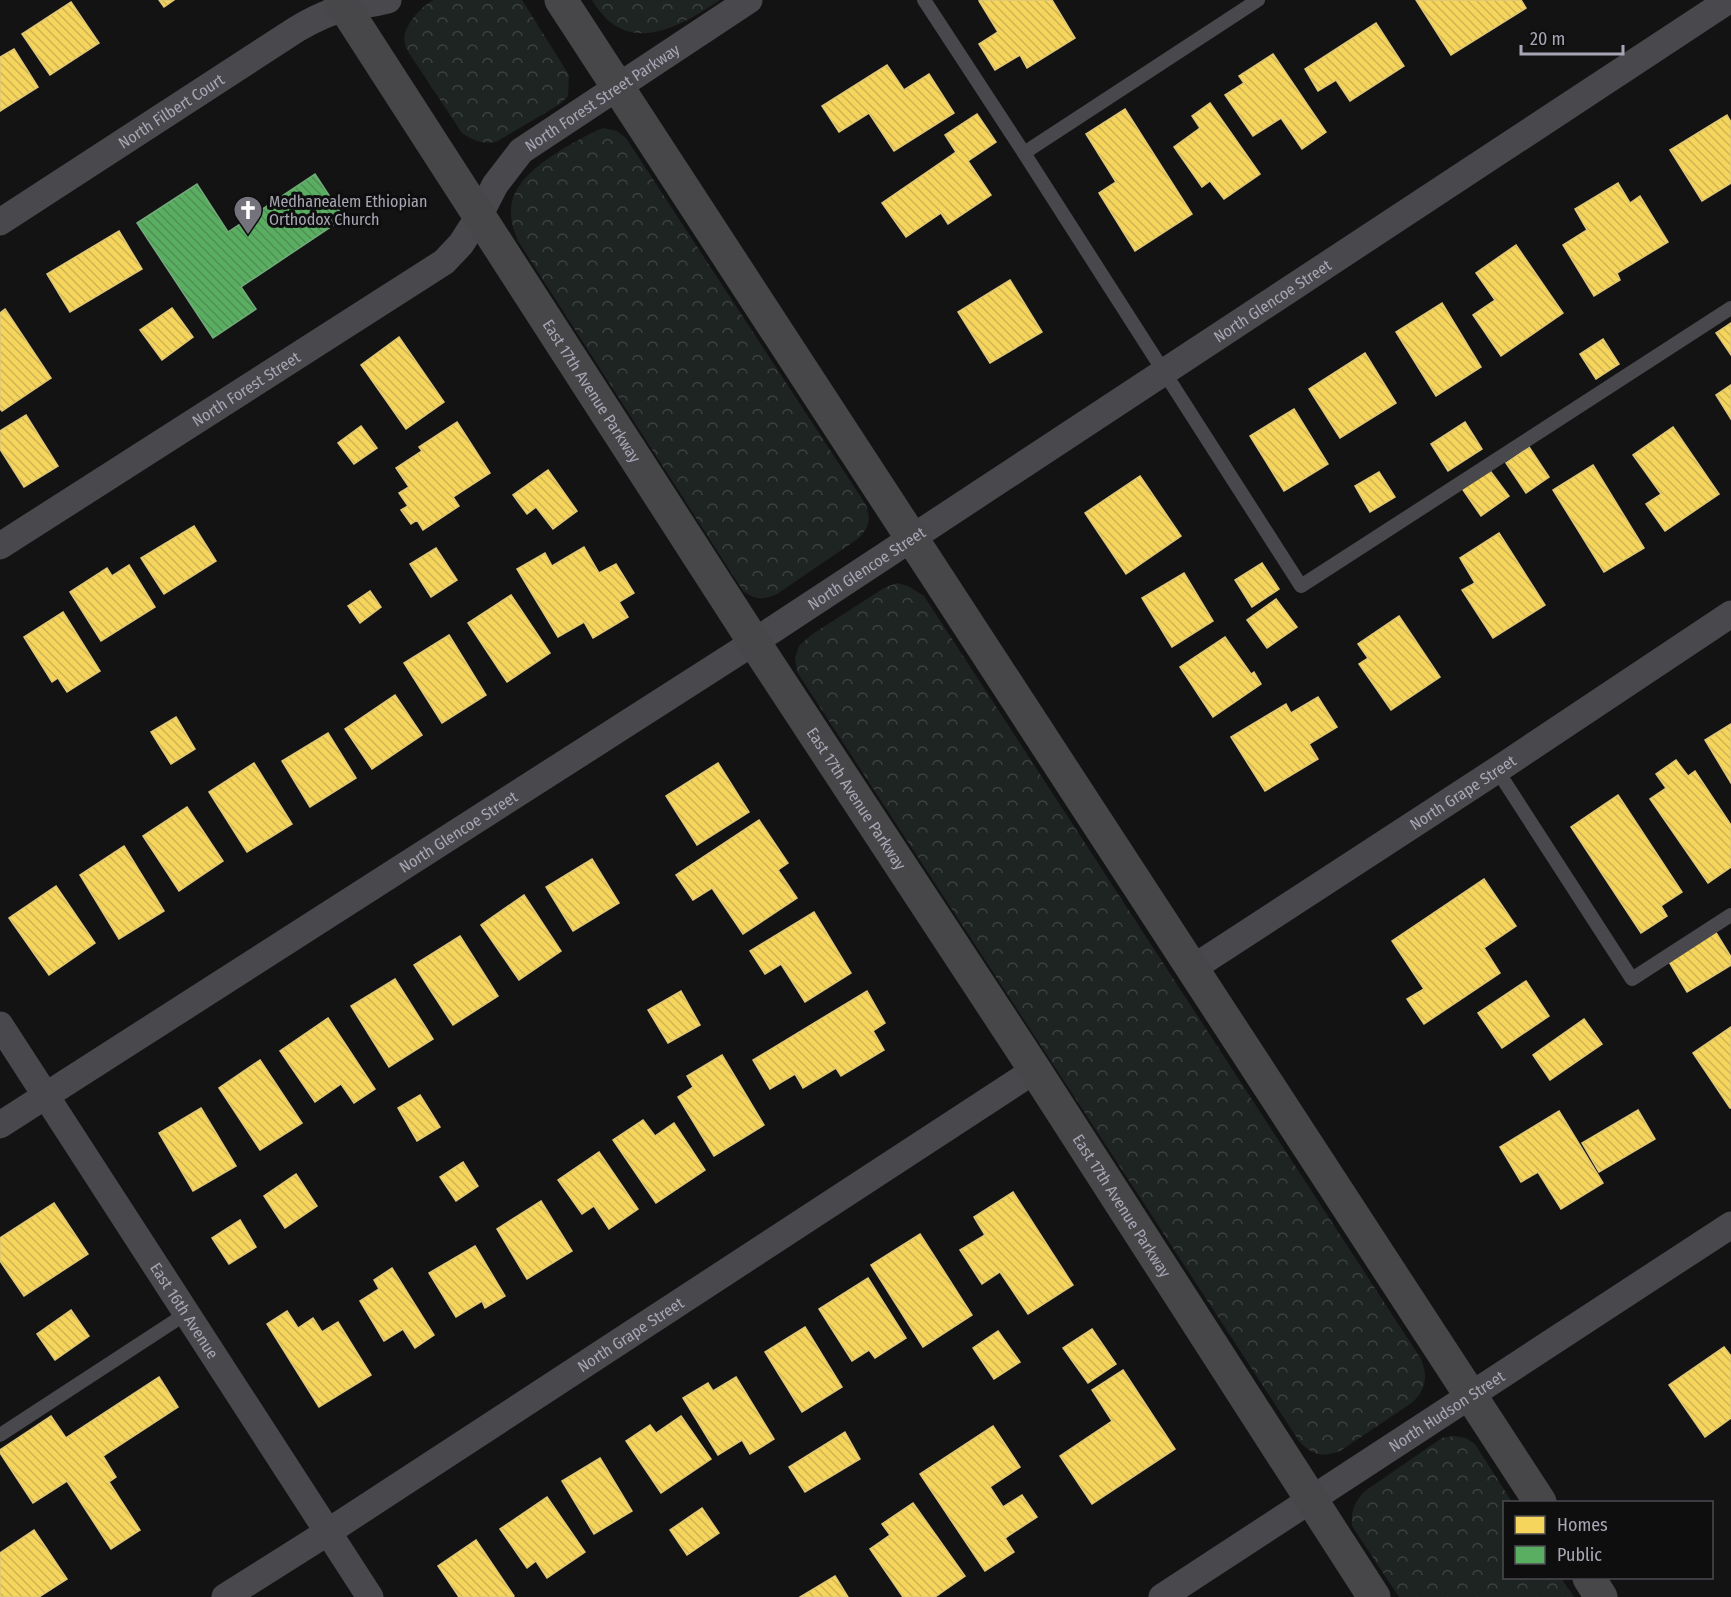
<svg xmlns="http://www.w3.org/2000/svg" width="1731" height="1597" font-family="'Fira Sans Condensed',sans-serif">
  <defs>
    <pattern id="forest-crowns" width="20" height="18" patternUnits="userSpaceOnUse" patternTransform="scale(1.5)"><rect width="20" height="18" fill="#1e2422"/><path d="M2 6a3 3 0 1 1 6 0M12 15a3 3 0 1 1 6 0" fill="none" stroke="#3c4140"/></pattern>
    <pattern id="homes-back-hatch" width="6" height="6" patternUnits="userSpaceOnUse" patternTransform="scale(1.5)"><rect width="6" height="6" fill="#f6d55c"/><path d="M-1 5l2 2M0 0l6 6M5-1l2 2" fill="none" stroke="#cfb454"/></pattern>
    <pattern id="public-back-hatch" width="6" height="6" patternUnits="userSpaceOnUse" patternTransform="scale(1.5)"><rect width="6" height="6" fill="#5aae61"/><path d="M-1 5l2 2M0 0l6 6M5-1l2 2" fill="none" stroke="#508f56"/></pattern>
  </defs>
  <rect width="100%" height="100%" fill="#141314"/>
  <!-- forest -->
  <g fill="url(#forest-crowns)">
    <path d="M433,0h89l47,75 -1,21 -8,8 -64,38c-14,2 -22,-1 -34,-9l-53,-80c-1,-3 -3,-5 -4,-9 -4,-17 15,-36 28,-44z"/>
    <path d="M592,0h128c-42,28 -94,58 -128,0z"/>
    <path d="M603,128l14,3 9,7 240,367c5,16 3,21 -7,33l-82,56c-16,6 -20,6 -34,-3l-225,-350c-2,-6 -5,-12 -6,-18 -7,-36 23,-56 49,-73 14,-8 27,-16 42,-22z"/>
    <path d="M897,583l11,3 16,10 497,763c7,17 5,30 -8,43l-73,49c-19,7 -28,4 -41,-10l-502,-769 -2,-14 4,-12 12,-11 73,-47z"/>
    <path d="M1454,1436l12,2 9,6 37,58h-8v76h57l13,19h-175l-47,-71c-1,-16 2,-23 13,-35l77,-53z"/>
  </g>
  <!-- homes -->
  <g fill="url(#homes-back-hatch)" stroke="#dfc776" stroke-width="1.5">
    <polygon points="159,0 174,0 164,7"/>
    <polygon points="982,0 1052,0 1075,38 1027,68 1020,55 995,70 979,44 998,32 979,1"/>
    <polygon points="1416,0 1521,0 1526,8 1451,55"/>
    <polygon points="71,2 99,43 50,75 22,34"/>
    <polygon points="1376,23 1404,66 1350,101 1336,80 1318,91 1305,69"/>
    <polygon points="14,49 38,87 0,111 0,57"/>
    <polygon points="1273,54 1326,132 1302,149 1281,118 1253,136 1225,95 1244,83 1239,76"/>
    <polygon points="887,65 904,90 929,74 954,113 894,151 869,113 839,132 822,106"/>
    <polygon points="1210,103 1260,174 1224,199 1210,181 1202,187 1174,147 1200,128 1192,116"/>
    <polygon points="1125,109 1192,214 1135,251 1099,193 1116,182 1086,134"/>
    <polygon points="977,114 996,142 968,161 991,195 948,224 941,213 906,237 882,203 956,152 945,135"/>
    <polygon points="1727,115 1731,122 1731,183 1702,201 1670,150"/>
    <polygon points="1618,183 1630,203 1640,196 1668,242 1617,273 1620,280 1594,296 1563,245 1587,230 1575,209"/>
    <polygon points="119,231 142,269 70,312 47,274"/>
    <polygon points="1516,245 1563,313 1501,356 1473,315 1495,300 1476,273"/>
    <polygon points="1010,280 1042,332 990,363 958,312"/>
    <polygon points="1442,303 1481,367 1436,396 1396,332"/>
    <polygon points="172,308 193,337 162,360 140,330"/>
    <polygon points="5,309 51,378 2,411 0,409 0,313"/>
    <polygon points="1731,323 1731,355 1716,333"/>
    <polygon points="399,337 444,402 406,429 361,365"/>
    <polygon points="1603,339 1619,364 1596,379 1580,354"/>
    <polygon points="1365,353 1396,403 1340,438 1309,389"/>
    <polygon points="1731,385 1731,419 1716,395"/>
    <polygon points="1294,409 1328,464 1284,491 1250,436"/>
    <polygon points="26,415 58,466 24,487 0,449 0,431"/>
    <polygon points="457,422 490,473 453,497 459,506 423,530 417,520 411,524 401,510 408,506 399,493 409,487 396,468 422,451 419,447"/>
    <polygon points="1465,422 1482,449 1448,471 1431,444"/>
    <polygon points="361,426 377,448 354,464 338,443"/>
    <polygon points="1673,427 1719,494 1665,531 1646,504 1661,494 1633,455"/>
    <polygon points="1529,447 1549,477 1526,493 1506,463"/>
    <polygon points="1593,465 1644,548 1604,572 1553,490"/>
    <polygon points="1488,468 1509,496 1481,516 1461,487"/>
    <polygon points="548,470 577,511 553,529 536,507 527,514 513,495"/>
    <polygon points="1379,472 1395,497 1370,512 1355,486"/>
    <polygon points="1140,476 1181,536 1126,574 1085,513"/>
    <polygon points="194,526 216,561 164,594 141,558"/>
    <polygon points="1499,533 1545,605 1493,638 1462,590 1475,583 1460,558"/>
    <polygon points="584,547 599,573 616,564 634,593 619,602 628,617 593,638 584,622 558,637 517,569 545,553 552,566"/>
    <polygon points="436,548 457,580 431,597 410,564"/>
    <polygon points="1262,563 1279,589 1252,607 1235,580"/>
    <polygon points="129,565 155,607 101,641 70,592 107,568 112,576"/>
    <polygon points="1184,573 1213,621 1172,647 1142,598"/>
    <polygon points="370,591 381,607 360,623 348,606"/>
    <polygon points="511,595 550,653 507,682 468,623"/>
    <polygon points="1276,599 1297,627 1267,648 1247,620"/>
    <polygon points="63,612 100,671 67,692 58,678 52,682 24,637"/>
    <polygon points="1399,616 1440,677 1391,710 1359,664 1368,658 1358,644"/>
    <polygon points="449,635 486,695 442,723 404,663"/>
    <polygon points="1225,637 1251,674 1254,672 1261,684 1213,717 1180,667"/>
    <polygon points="395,695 422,735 372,769 345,729"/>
    <polygon points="1318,697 1337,727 1309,744 1318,759 1265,791 1231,737 1286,704 1291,713"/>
    <polygon points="176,717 195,749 171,764 151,732"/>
    <polygon points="1731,724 1731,783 1705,740"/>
    <polygon points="328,733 356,778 310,807 282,761"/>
    <polygon points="1676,760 1688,776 1695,771 1731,825 1731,867 1708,883 1650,799 1666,788 1656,774"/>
    <polygon points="254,763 292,824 247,852 209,792"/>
    <polygon points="718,763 749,812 697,845 666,796"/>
    <polygon points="1618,795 1682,892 1661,906 1667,916 1641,933 1571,827"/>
    <polygon points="187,807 223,861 179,891 143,836"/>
    <polygon points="759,820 788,863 778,870 797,898 743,934 712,888 693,900 676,875"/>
    <polygon points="124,846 164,911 119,939 80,875"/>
    <polygon points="592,859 619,903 573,931 546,887"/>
    <polygon points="1484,879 1516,926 1484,948 1500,973 1424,1024 1407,999 1424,989 1392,941"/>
    <polygon points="56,886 95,943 49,975 9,918"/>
    <polygon points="524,895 561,951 519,980 481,925"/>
    <polygon points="814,912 851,973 805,1002 781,964 765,974 750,951"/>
    <polygon points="1715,931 1731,957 1731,965 1687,992 1668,960"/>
    <polygon points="460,936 498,996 453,1025 414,965"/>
    <polygon points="395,979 433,1039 389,1067 351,1006"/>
    <polygon points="1526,981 1549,1016 1502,1048 1478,1013"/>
    <polygon points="681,991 700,1025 668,1043 648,1010"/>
    <polygon points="867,991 885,1023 873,1031 884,1050 841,1076 836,1068 803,1088 795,1074 770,1089 753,1060"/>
    <polygon points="328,1018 375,1089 354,1103 341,1084 315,1102 280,1051"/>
    <polygon points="1584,1019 1602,1044 1550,1080 1533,1055"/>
    <polygon points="1731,1027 1731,1108 1730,1108 1693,1053"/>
    <polygon points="722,1055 764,1125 714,1156 678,1097 693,1087 687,1076"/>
    <polygon points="260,1060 302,1123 260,1150 219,1088"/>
    <polygon points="420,1095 440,1127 417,1141 398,1108"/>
    <polygon points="201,1108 236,1166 193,1191 159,1133"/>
    <polygon points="1638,1110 1655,1139 1599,1172 1582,1143"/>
    <polygon points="1559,1111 1603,1183 1561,1209 1538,1172 1521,1182 1500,1147"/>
    <polygon points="643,1120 655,1136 674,1123 705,1170 656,1203 613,1140"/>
    <polygon points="599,1152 638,1209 609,1229 594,1206 582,1214 558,1180"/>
    <polygon points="463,1162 478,1186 456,1201 440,1177"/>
    <polygon points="296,1174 317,1206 285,1228 264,1196"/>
    <polygon points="1013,1192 1073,1285 1028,1314 1000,1272 982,1284 960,1250 985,1235 974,1217"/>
    <polygon points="541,1201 572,1251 527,1279 497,1229"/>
    <polygon points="54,1203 88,1254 24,1296 0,1261 0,1238"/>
    <polygon points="240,1220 256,1247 229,1264 212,1238"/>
    <polygon points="920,1234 972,1315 923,1347 871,1265"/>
    <polygon points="475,1246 505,1296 485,1308 482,1301 456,1317 429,1273"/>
    <polygon points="392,1268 434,1335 415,1348 403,1329 384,1341 360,1301 379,1289 374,1280"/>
    <polygon points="868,1278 906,1338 875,1358 869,1350 852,1361 819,1309"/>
    <polygon points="71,1310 89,1336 55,1360 37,1334"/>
    <polygon points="287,1311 298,1328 313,1318 322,1332 338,1322 371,1375 319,1407 267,1324"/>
    <polygon points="805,1327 842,1387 802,1412 765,1352"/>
    <polygon points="1092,1329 1116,1364 1088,1383 1063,1348"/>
    <polygon points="998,1331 1020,1362 994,1379 973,1348"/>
    <polygon points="1724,1347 1731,1356 1731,1418 1705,1437 1669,1385"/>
    <polygon points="1123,1370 1175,1449 1092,1504 1060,1456 1112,1421 1092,1390"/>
    <polygon points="159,1377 178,1407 103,1456 116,1477 109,1482 140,1530 111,1549 67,1481 33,1503 0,1453 0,1450 51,1416 66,1438"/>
    <polygon points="736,1377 774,1439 750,1454 742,1440 718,1455 683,1398 708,1383 713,1391"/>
    <polygon points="681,1416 711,1459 661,1493 626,1441 650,1425 656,1433"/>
    <polygon points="993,1426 1020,1467 990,1487 1003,1507 1022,1495 1037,1517 1005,1538 1014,1552 985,1571 920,1474"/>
    <polygon points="845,1432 860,1459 805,1492 789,1467"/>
    <polygon points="600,1458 632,1511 594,1534 562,1481"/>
    <polygon points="547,1497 585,1552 547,1578 536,1561 527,1568 500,1529"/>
    <polygon points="913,1503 965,1576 935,1597 903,1597 870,1549 890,1535 882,1524"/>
    <polygon points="702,1508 719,1533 687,1555 670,1530"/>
    <polygon points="34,1530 67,1579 39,1597 0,1597 0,1553"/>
    <polygon points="476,1540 514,1596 513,1597 459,1597 438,1566"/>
    <polygon points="835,1576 848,1597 800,1597"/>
  </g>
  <!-- public -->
  <polygon fill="url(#public-back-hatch)" stroke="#71ac7a" stroke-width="1.5" points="315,174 344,218 241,287 256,309 213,338 137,223 197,184 228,232"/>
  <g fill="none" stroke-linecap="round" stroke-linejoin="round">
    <!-- service -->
    <g stroke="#49484c" stroke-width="14">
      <polyline points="924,0 1024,153 1258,0"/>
      <polyline points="1024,153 1301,586 1731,308"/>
      <polyline points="1497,770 1632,979 1731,915"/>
      <polyline points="0,1435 187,1313"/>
    </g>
    <!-- minor -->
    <g stroke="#49484c" stroke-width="27">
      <path id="s1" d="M0,222l297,-193c15,-9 31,-17 48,-21 15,-3 28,-4 43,-8"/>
      <path id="s2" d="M0,546l444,-284 17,-18 18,-28 16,-31 26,-34 228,-151"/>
      <path id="s3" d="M1193,968l304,-198 234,-156"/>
      <path id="s4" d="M0,1025l370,572"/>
      <path id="s5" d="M0,1125l754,-483 975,-642"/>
      <path id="s6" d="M225,1597l103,-65 707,-462"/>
      <path id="s7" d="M1162,1597l569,-372"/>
    </g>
    <!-- secondary -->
    <g stroke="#47474a" stroke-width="33">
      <path id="s8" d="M340,0l414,642 281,428 339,527"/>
      <polyline points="561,0 1540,1502"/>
      <polyline points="1589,1578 1601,1597"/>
    </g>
  </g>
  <!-- icons -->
  <defs>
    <g id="church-pin" transform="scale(1.5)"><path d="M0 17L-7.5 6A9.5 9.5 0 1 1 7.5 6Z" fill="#74737c" stroke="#0f0e0f"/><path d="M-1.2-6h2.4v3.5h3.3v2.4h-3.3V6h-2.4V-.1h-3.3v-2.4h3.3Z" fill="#fff"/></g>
  </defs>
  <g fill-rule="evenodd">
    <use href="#church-pin" x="248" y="210"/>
  </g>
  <g text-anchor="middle" stroke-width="6" stroke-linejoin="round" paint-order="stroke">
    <!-- street labels -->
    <g font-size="16" fill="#a8a6b4" stroke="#0f0e0f">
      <text dy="6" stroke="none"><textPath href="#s2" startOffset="760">North Forest Street Parkway</textPath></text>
      <text dy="6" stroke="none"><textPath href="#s1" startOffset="204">North Filbert Court</textPath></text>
      <text dy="6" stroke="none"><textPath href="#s5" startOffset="1516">North Glencoe Street</textPath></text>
      <text dy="6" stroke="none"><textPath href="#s2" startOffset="292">North Forest Street</textPath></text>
      <text dy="6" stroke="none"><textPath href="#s8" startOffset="465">East 17th Avenue Parkway</textPath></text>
      <text dy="6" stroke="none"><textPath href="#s5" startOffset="1030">North Glencoe Street</textPath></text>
      <text dy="6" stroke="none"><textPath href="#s3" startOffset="322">North Grape Street</textPath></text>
      <text dy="6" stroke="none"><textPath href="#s8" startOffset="951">East 17th Avenue Parkway</textPath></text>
      <text dy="6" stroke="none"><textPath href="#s5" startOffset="544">North Glencoe Street</textPath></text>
      <text dy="6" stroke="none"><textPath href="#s8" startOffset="1437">East 17th Avenue Parkway</textPath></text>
      <text dy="6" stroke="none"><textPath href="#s4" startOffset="340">East 16th Avenue</textPath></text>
      <text dy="6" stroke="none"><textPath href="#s6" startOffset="483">North Grape Street</textPath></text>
      <text dy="6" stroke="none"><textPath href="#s7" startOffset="340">North Hudson Street</textPath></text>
    </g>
    <!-- poi labels -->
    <g font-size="16" fill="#a8a6b4" stroke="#0f0e0f" text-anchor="start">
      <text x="269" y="207">Medhanealem Ethiopian<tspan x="269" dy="18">Orthodox Church</tspan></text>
    </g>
  </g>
  <!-- legend -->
  <rect x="1503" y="1501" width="210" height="78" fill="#0f0e0f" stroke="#4c4b51" stroke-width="1.5"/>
  <rect x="1515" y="1516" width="30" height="18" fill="#f6d55c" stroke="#4c4b51" stroke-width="1.5"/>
  <text x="1557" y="1531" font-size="18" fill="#a8a6b4">Homes</text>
  <rect x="1515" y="1546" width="30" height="18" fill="#5aae61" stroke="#4c4b51" stroke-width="1.5"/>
  <text x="1557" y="1561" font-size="18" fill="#a8a6b4">Public</text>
  <!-- scale -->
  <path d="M1521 45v9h102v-9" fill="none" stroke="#a8a6b4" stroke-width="3"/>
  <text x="1530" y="45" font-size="18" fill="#a8a6b4" stroke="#0f0e0f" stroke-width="4.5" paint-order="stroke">20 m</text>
</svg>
